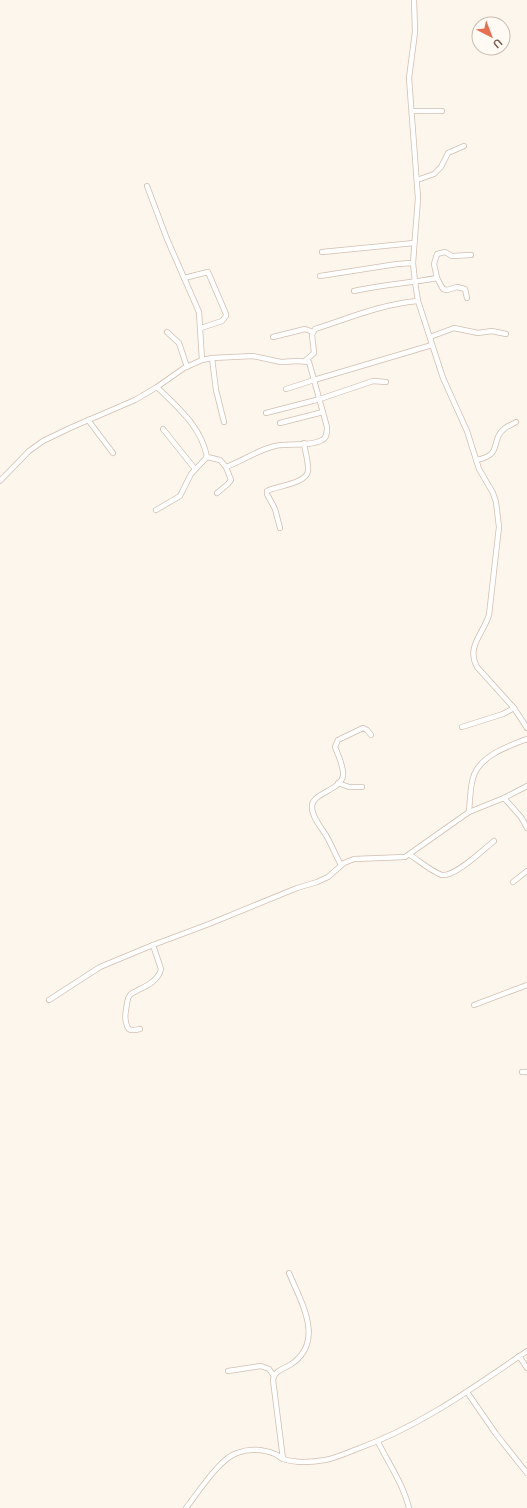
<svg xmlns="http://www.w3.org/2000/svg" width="527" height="1508" font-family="Lato,sans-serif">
  <rect width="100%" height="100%" fill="#fdf6ec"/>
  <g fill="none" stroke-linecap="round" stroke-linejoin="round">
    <!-- street casing -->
    <g stroke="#d1beb0" stroke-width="6">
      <g id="street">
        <path d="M414,0l1,32 -6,46 9,120 -5,65 2,19 3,19 25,77 24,53 12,38 14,24 3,9 3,25 -10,88c-6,19 -23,32 -12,52l37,41 13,20"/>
        <polyline points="412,111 442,111"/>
        <polyline points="417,180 434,174 441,167 448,153 464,146"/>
        <polyline points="147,186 167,239 199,312 202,360"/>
        <polyline points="322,252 414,243"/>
        <polyline points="320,276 397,264 413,263"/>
        <polyline points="184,278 208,272 226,314 226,316 222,321 201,328"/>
        <polyline points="437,278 434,264 437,254 445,252 452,256 471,255"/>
        <path d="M354,291c28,-6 55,-8 83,-13l6,11 4,1 10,-3 8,2 2,9"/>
        <polyline points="167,332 179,343 187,367"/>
        <polyline points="273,337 305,329 313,332"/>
        <polyline points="430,337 454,328 478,333 492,331 506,334"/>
        <polyline points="212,358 216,390 224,422"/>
        <path d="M305,361l9,-8 -2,-18 3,-6c34,-11 67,-25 103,-28"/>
        <path d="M157,387c21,21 44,39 50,70"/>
        <polyline points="266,413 320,399 373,381 386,382"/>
        <polyline points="88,420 113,453"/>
        <polyline points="280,423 323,412"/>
        <polyline points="163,429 195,469"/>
        <path d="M476,460c28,-5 13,-19 29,-32 3,-2 8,-4 11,-6"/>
        <polyline points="0,481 29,451 43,441 70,428 135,400 157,387 184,368 202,360 212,358 253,356 281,362 298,361 309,362 314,380 286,389"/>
        <polyline points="217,493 228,484 231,480 226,467"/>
        <path d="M156,510l24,-14 11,-22 16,-17 13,3 6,7c17,-6 31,-17 49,-21 14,-3 35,1 47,-6 5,-2 5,-8 5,-13l-13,-47 118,-35"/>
        <path d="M280,528l-5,-19 -8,-15v-3c9,-5 39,-7 41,-20 1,-8 -3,-19 -4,-28"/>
        <polyline points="462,727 503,714 514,708"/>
        <polyline points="338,783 349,787 362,787"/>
        <polyline points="504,798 521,817 527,828"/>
        <path d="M469,812c1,-11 1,-24 4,-34 6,-22 35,-32 54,-39"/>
        <path d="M410,855c8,5 24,18 32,20 13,2 42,-26 52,-34"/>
        <path d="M341,865c-5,-9 -9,-19 -14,-28 -5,-9 -15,-19 -15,-30 -1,-14 28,-16 31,-31 1,-10 -5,-21 -8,-29l3,-7 25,-12 4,2 4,5"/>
        <polyline points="513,882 527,871"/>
        <polyline points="49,1000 100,967 153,945 209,924 297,888 317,882 328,877 344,863 354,859 405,857 469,812 504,798 527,786"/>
        <polyline points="474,1005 527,985"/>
        <path d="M140,1029c-5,1 -11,3 -13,-3 -2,-5 -2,-11 -1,-16 1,-5 1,-12 4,-15 2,-3 6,-3 8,-5 9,-4 21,-10 23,-21l-8,-24"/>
        <polyline points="522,1072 527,1072"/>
        <polyline points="519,1356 527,1368"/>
        <polyline points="228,1371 261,1366 269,1369 274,1376"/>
        <polyline points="467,1392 496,1434 527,1473"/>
        <path d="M378,1442c11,22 25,42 31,66"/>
        <path d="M283,1459l-10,-79c1,-9 10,-11 17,-15 36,-23 11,-63 -1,-92"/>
        <path d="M186,1508c11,-14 34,-50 51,-55 13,-5 26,-4 38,1 3,1 5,4 8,5 12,4 30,3 42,1 11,-2 22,-7 32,-11 62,-22 116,-61 170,-98"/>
      </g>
    </g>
    <!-- street -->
    <use href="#street" stroke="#fff" stroke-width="4.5"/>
  </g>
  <!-- north arrow -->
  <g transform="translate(491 36) rotate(138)"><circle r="19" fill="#fffaf3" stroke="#cabbb1"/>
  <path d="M0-3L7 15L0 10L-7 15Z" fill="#e76f51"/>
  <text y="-6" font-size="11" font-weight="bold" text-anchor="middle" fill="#7a5c4d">U</text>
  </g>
</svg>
